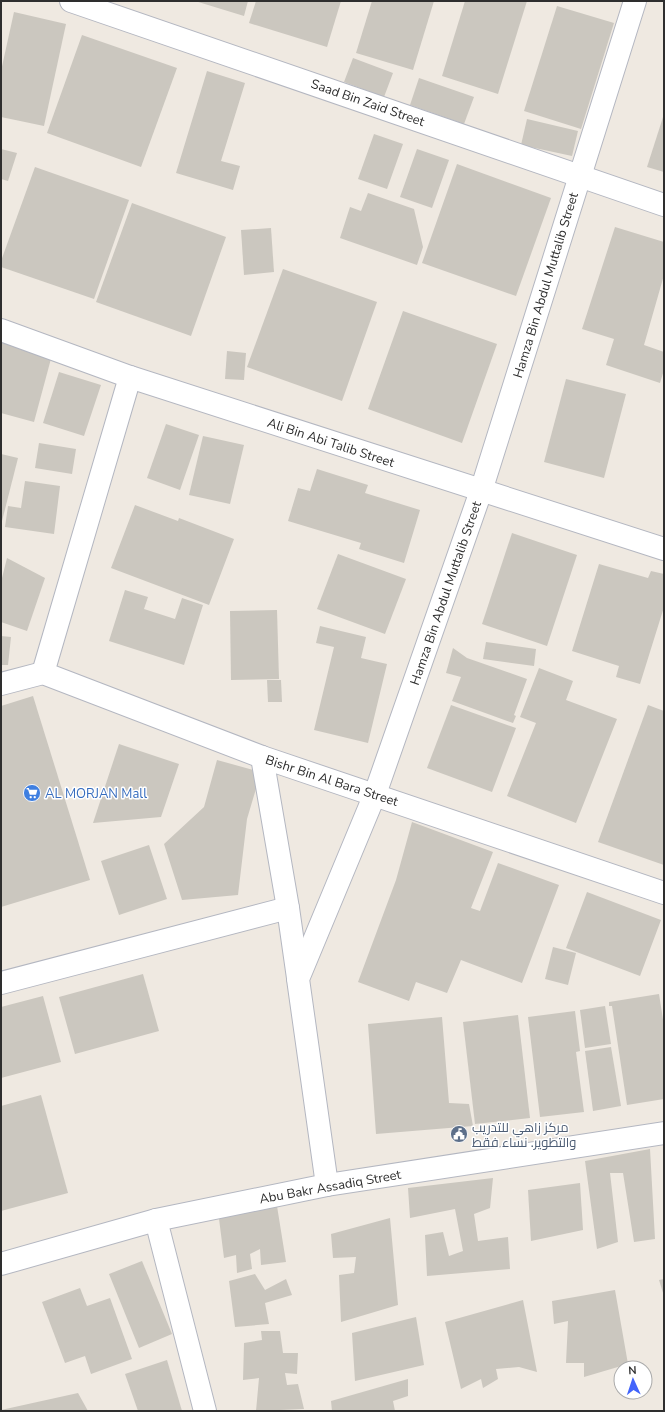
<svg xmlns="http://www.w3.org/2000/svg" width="665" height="1412" font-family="'Nunito Sans',Cairo,sans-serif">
  <rect width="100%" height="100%" fill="#efe9e1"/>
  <!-- building -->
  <g fill="#cbc7bf">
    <polygon points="195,1 248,1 244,16"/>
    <polygon points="256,1 341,1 327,47 249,23"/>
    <polygon points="372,1 434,1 413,70 356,53"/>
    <polygon points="465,1 527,1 498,94 442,76"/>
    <polygon points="557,6 614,23 581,129 524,111"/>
    <polygon points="14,12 66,24 44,126 1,117 1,71"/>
    <polygon points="82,35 177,68 141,167 47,133"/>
    <polygon points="353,58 393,73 384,97 344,82"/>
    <polygon points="207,71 245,83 221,161 240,166 233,190 176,173"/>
    <polygon points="419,78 474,97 464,124 410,105"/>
    <polygon points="664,114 664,172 647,167"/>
    <polygon points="527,119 578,131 572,156 521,145"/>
    <polygon points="374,134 403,144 387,189 358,179"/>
    <polygon points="1,149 17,153 8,181 1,179"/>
    <polygon points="417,149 449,160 432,208 400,197"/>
    <polygon points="457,164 551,198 516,296 422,263"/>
    <polygon points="35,167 129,200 94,299 1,267 1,261"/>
    <polygon points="368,193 414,209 423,247 417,265 340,238 350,207 361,211"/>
    <polygon points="132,203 226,237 191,336 96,302"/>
    <polygon points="615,227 664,242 664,275 644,345 664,352 664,370 660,383 606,365 614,339 582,329"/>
    <polygon points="271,228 274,272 244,275 241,230"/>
    <polygon points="283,269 377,302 342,401 247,367"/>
    <polygon points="403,311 497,344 462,443 368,409"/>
    <polygon points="1,341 52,355 34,422 1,413"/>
    <polygon points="227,351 246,353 244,380 225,379"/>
    <polygon points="59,372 101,385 84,436 43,423"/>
    <polygon points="566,379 626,394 604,478 544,462"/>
    <polygon points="166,424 199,435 180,490 147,478"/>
    <polygon points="203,436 244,445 230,504 189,495"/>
    <polygon points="39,443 76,449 72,474 35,468"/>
    <polygon points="1,454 18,458 2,521 1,521"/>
    <polygon points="317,469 368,485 365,493 420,510 404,563 359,549 361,543 288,521 298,488 310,491"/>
    <polygon points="25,481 60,486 54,534 5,527 8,506 21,508"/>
    <polygon points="135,505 178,521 179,518 234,539 209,605 111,568"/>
    <polygon points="512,533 577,555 547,646 482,624"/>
    <polygon points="338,554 406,579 385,634 317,609"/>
    <polygon points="7,558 45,578 27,631 1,622 1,582"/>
    <polygon points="599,564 648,578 651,571 664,574 664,607 640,684 616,677 619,666 572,651"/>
    <polygon points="125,590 148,597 144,609 175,619 182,598 203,605 184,665 109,641"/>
    <polygon points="277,610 279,679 231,680 230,611"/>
    <polygon points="320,626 366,637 361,658 387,664 368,743 314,730 334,647 316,643"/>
    <polygon points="1,636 11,637 8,665 1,665"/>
    <polygon points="486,642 536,649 534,666 483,659"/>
    <polygon points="453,648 467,658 527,679 514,715 516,716 513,723 452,701 461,677 446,673"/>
    <polygon points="539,668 573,681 566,700 617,719 576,823 507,796 536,723 520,717"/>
    <polygon points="267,680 281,680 282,702 268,702"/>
    <polygon points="33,696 90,880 1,907 1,706"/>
    <polygon points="451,705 516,728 492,792 427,768"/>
    <polygon points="648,705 664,711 664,865 598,842"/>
    <polygon points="119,744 179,764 161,817 93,823"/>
    <polygon points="217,760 261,772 247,819 238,895 182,900 164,844 204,807"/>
    <polygon points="412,822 493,852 471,908 480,911 498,863 559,885 522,983 461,960 447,993 416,982 409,1001 358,982 396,880"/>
    <polygon points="149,845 167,899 119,915 101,861"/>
    <polygon points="587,892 661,920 640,976 566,948"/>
    <polygon points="553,947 576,953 568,985 545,979"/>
    <polygon points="143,974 159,1031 75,1054 59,997"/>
    <polygon points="659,994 664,1026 664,1099 627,1105 612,1006 609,1006 609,1002"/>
    <polygon points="43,996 61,1062 1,1078 1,1007"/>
    <polygon points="605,1006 611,1044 585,1048 580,1010"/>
    <polygon points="575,1011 580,1051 576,1052 584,1112 540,1117 528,1017"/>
    <polygon points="518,1015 530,1118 475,1124 463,1022"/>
    <polygon points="442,1017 449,1103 469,1104 473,1126 376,1134 368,1024"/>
    <polygon points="611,1047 621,1106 593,1111 585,1051"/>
    <polygon points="41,1095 68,1193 1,1211 1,1106"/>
    <polygon points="650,1149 655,1239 634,1242 623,1173 610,1173 618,1242 597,1249 585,1161"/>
    <polygon points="493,1178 490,1208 474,1214 478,1241 508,1237 510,1269 427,1276 425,1235 443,1232 449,1256 463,1251 455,1209 410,1218 408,1188"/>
    <polygon points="580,1183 583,1230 531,1241 528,1190"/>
    <polygon points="277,1206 286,1262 261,1265 260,1249 250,1254 252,1269 237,1273 236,1255 224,1258 218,1211"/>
    <polygon points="390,1218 398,1305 341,1322 339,1275 354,1273 356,1257 333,1258 331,1234"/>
    <polygon points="142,1261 172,1334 139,1348 109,1274"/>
    <polygon points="255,1274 265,1290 286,1279 292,1295 265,1303 269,1324 235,1327 229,1281"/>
    <polygon points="664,1279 664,1296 659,1280"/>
    <polygon points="80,1288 87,1306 110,1298 132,1359 91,1374 85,1356 65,1363 42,1302"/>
    <polygon points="615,1290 628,1364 584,1377 584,1363 566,1363 568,1321 554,1324 552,1301"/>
    <polygon points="523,1300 537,1372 519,1367 496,1369 498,1379 483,1388 481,1379 461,1389 445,1322"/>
    <polygon points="416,1317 424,1365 355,1381 352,1333"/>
    <polygon points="261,1331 280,1331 283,1353 298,1353 297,1374 285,1373 287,1385 298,1384 304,1409 256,1411 259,1378 243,1380 244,1343 262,1340"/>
    <polygon points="167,1360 182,1411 138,1411 125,1374"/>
    <polygon points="408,1379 408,1396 393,1401 395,1411 332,1411 331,1401"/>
    <polygon points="78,1393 88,1411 1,1411 1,1410"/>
  </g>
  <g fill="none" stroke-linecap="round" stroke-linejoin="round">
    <!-- minor casing -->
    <g stroke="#b4b7c1" stroke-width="24">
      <g id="minor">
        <polyline points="71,1 664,205"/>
        <polyline points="1,330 130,377 664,549"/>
        <polyline points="43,673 130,377"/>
        <polyline points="1,684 43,673 262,757 664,893"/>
        <polyline points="262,757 288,908 298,978"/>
        <polyline points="1,983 288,908"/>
        <polyline points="327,1185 298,979 375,794 481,491 635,1"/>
        <polyline points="156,1220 205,1411"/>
        <polyline points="1,1264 156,1220 327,1185 664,1133"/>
      </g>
    </g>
    <!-- minor -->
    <use href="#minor" stroke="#fff" stroke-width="22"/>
  </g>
  <!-- icons -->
  <defs>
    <g id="supermarket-disc" transform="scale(0.9)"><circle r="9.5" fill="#3f7fe0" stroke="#fff"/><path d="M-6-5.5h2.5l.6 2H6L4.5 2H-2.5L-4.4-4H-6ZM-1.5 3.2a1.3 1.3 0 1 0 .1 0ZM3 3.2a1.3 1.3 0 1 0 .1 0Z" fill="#fff"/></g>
    <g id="civic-disc" transform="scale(0.9)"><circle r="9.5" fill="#5c6f8a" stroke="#fff"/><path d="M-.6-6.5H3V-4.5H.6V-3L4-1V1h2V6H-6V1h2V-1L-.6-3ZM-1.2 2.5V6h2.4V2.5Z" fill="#fff"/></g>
  </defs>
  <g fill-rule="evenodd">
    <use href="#supermarket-disc" x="32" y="793"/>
    <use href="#civic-disc" x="459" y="1134"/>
  </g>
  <g text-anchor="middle" stroke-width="3" stroke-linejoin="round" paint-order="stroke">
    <!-- street labels -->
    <g font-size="13" fill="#2e2e2e" stroke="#fff">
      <text transform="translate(368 102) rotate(19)" y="5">Saad Bin Zaid Street</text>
      <text transform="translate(545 285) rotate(-73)" y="5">Hamza Bin Abdul Muttalib Street</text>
      <text transform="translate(331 442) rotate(18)" y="5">Ali Bin Abi Talib Street</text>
      <text transform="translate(445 593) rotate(-71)" y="5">Hamza Bin Abdul Muttalib Street</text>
      <text transform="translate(332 780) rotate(18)" y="5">Bishr Bin Al Bara Street</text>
      <text transform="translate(330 1186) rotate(-10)" y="5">Abu Bakr Assadiq Street</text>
    </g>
    <!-- shop labels -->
    <g font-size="13" fill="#366cbe" stroke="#fff" text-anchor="start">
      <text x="45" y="798">AL MORJAN Mall</text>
    </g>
    <!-- service labels -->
    <g font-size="13" fill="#4e5e75" stroke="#fff" text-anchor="start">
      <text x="472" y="1132">مركز زاهي للتدريب<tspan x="472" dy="15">والتطوير. نساء فقط</tspan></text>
    </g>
  </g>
  <!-- border -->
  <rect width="665" height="1412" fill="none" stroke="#2e2e2e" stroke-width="4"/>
  <!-- north arrow -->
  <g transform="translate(633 1380) rotate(357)"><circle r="19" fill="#ffffff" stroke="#ababab"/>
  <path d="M0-3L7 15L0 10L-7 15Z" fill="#4264fb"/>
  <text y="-6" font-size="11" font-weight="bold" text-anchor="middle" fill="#2e2e2e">N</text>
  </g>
</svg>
